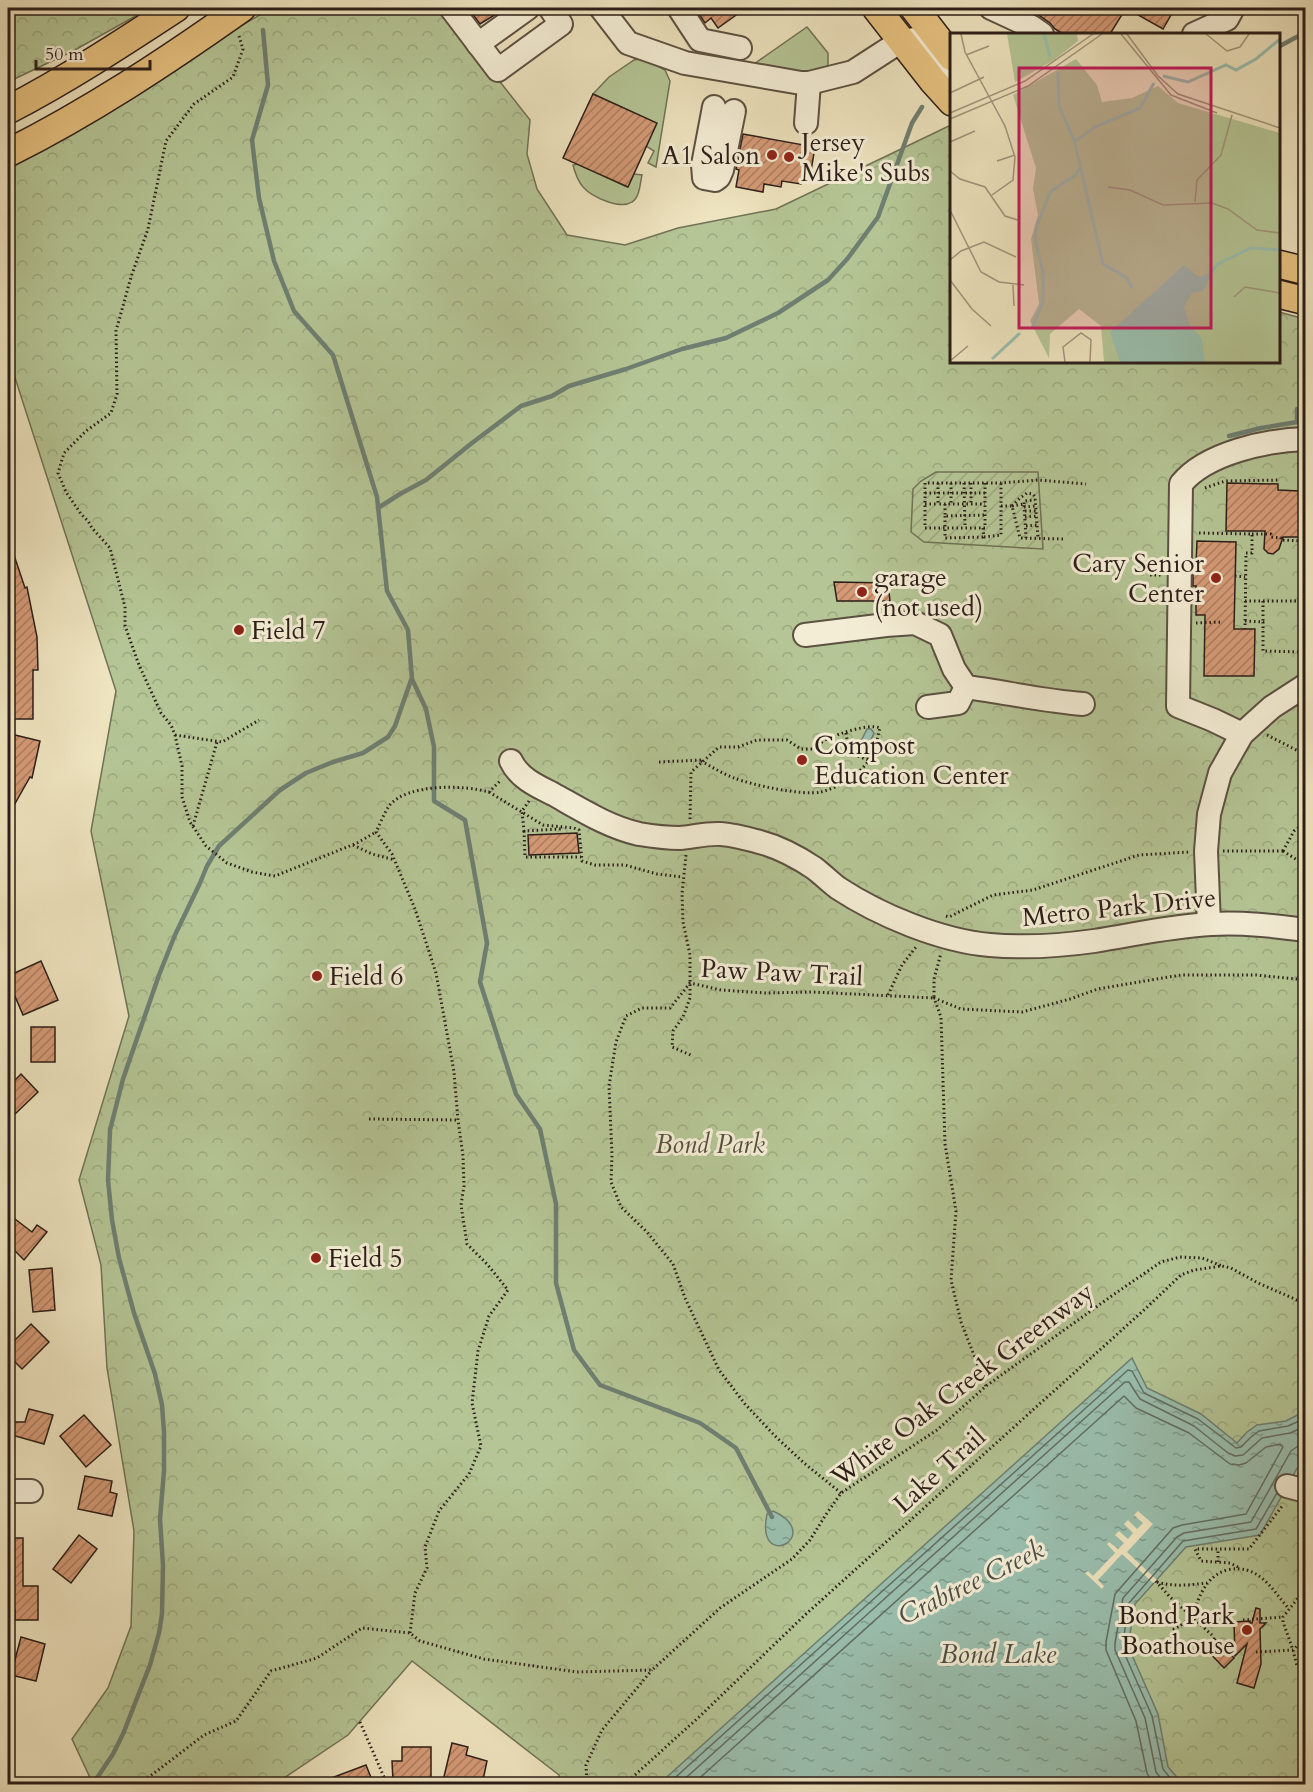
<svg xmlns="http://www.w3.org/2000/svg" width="1313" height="1792" font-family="Cardo,serif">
  <defs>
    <pattern id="park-crowns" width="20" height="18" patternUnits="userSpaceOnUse" patternTransform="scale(1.5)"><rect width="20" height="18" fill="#b5c595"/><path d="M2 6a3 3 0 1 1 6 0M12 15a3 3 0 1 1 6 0" fill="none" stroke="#9ca980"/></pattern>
    <pattern id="garden-furrows" width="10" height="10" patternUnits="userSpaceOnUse" patternTransform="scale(1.5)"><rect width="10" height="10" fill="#b5c595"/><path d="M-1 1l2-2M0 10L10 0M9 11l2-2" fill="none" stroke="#9ca980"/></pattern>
    <pattern id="water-ripples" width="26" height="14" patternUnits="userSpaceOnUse" patternTransform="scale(1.5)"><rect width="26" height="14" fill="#9abfae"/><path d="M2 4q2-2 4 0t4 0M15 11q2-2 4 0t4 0" fill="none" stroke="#7e9b8d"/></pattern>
    <pattern id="building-hatch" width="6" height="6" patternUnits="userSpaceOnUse" patternTransform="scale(1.5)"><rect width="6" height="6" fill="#d49a76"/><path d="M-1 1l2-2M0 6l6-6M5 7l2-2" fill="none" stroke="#ac7d60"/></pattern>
  </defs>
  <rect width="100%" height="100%" fill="#eee4bf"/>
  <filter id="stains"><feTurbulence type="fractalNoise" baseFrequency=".00333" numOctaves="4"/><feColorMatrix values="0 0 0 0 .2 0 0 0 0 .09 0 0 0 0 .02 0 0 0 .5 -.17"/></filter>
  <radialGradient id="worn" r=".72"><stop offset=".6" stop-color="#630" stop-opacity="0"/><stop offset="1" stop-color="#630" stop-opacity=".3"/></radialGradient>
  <!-- grass -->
  <g fill="#b5c595" stroke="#707257" stroke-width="1.5">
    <polygon points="807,27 828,53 828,67 813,76 754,64"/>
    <polygon points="643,58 665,70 670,81 656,167 648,163 654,151 646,146 656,123 593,94 609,77 634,60"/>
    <path d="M578,164l49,23 7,-13 8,1c-2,8 -2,22 -10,27 -12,8 -40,-5 -49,-15 -5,-6 -8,-14 -10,-22z"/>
  </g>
  <!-- park -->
  <g fill="url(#park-crowns)" stroke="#707257" stroke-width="1.5">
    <polygon points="8,8 150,8 73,51 8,82"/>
    <polygon points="272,8 442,8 530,120 527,154 537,189 567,235 625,245 678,228 776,209 951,125 952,362 1278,362 1279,312 1305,319 1305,1784 559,1784 559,1775 412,1661 348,1735 275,1784 93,1784 72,1739 108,1688 131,1626 134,1531 107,1368 101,1265 79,1180 129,1016 91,831 116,691 8,356 8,160"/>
  </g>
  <!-- garden -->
  <polygon fill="url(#garden-furrows)" stroke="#707257" stroke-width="1.5" points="936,472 1038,472 1043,549 924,542 911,532 913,489 921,481"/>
  <!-- water -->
  <g fill="url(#water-ripples)" stroke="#6e7f72" stroke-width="1.5">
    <polygon points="867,729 871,729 874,733 870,742 870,754 868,757 860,756 859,754 864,746 861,741"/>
    <polygon points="1132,1358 1147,1388 1201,1414 1237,1443 1247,1432 1257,1425 1286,1421 1305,1411 1305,1454 1260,1535 1186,1547 1135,1604 1128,1646 1158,1714 1168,1767 1183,1784 659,1784"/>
    <path d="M773,1511c53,24 -18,63 -6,3z"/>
  </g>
  <!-- pier -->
  <polygon fill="#eee4bf" points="1138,1511 1153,1524 1127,1552 1157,1580 1153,1583 1122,1554 1098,1580 1104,1586 1102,1589 1085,1573 1088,1571 1093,1576 1115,1553 1107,1544 1109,1542 1118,1549 1124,1543 1115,1535 1119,1531 1128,1539 1133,1533 1124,1524 1128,1520 1137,1529 1143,1523 1134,1515"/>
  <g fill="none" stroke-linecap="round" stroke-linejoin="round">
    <!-- shore -->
    <g stroke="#626e64" stroke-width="1.5">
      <polyline points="668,1784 1128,1370 1132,1371 1144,1393 1198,1419 1236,1448 1241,1447 1251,1437 1259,1431 1288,1426 1306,1418"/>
      <polyline points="679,1784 1125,1382 1129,1382 1140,1399 1194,1426 1228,1453 1235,1456 1243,1455 1262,1438 1290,1433 1306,1426"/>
      <polyline points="693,1784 1124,1396 1136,1408 1189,1433 1230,1464 1239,1465 1246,1463 1266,1447 1280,1444 1283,1447 1246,1514 1182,1525 1173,1528 1115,1594 1106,1642 1106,1650 1136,1721 1147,1773 1153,1784"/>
      <polyline points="1165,1784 1156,1772 1145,1718 1115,1650 1115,1643 1123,1598 1177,1537 1184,1533 1251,1522 1291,1451 1298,1446 1306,1444"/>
      <polyline points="1175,1784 1163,1769 1152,1716 1122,1648 1129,1603 1183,1541 1256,1529 1277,1493"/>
    </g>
    <!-- stream -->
    <g stroke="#6e7f72" stroke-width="4.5">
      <polyline points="263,30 268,85 252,140 259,198 274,261 294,311 333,355 377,497 387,591 408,630 412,679 426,709 434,747 434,801 465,820 487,943 480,982 516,1094 540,1129 556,1204 556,1283 574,1350 600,1385 700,1423 736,1448 772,1517"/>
      <polyline points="1278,47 1306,32"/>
      <polyline points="1229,436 1261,428 1297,422 1297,409"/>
      <polyline points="378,508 400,494 426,480 472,443 521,406 552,396 569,386 626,369 682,349 726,338 778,313 828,280 848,258 878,217 912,123 922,107"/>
      <polyline points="93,1784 113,1754 123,1734 150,1665 159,1633 162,1614 163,1565 160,1519 164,1471 164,1432 162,1405 155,1374 134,1313 119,1258 112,1220 108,1180 110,1130 123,1079 159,975 175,935 200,883 207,866 219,846 280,790 306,773 333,762 363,753 388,737 395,726 411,680"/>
    </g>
  </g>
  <!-- building -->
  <g fill="url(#building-hatch)" stroke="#2b1e19" stroke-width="1.5">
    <polygon points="468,8 506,8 480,24"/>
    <polygon points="695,8 746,8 718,28 711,18 705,23"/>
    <polygon points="1022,8 1175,8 1163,29 1126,8 1110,34 1063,34 1055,29 1050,23 1040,16"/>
    <polygon points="593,94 657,123 628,187 563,158"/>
    <polygon points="743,134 815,147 810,177 802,176 801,184 782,181 781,187 764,184 763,192 736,187 739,170 736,169"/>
    <polygon points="1227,483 1278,484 1278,490 1300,491 1299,537 1283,537 1279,549 1273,554 1268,553 1264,549 1265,531 1226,531"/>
    <polygon points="1197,541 1236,542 1234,629 1255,629 1254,676 1204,676 1205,615 1196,615 1196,586 1193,586 1193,563 1196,564"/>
    <polygon points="8,543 10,543 25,588 27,587 37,637 38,670 33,670 33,719 8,719 8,686 10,686 8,623"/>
    <polygon points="834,582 888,583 890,601 837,601"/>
    <polygon points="15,735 40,741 32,778 30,777 8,816 8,750 12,751"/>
    <polygon points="577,833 579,853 529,855 528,835"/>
    <polygon points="41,961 58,1000 23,1015 8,980 8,976"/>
    <rect x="31" y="1027" width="24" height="35"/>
    <polygon points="21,1074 38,1092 14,1115 8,1109 8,1087"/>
    <polygon points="15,1219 32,1232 37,1225 47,1232 24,1260 8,1244 8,1228"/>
    <polygon points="52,1268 55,1310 33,1312 29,1270"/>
    <polygon points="31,1324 49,1342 22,1369 8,1355 8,1347"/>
    <polygon points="29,1409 53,1415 44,1444 8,1434 8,1422 25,1422"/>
    <polygon points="84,1415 111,1445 86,1467 60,1436"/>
    <polygon points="85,1476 112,1481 110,1492 117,1494 112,1516 78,1509"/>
    <polygon points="79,1535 97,1549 71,1583 53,1569"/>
    <polygon points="8,1538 23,1538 23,1586 38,1586 38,1620 15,1620 15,1610 10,1610 10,1569 8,1569"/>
    <polygon points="1256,1608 1260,1609 1260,1623 1266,1623 1260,1629 1261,1664 1254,1688 1237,1683 1247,1644 1235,1656 1234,1622 1250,1621 1250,1623 1252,1623"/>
    <polygon points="21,1637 45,1644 36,1681 11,1675"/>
    <polygon points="1214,1638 1234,1658 1224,1668 1205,1648"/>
    <polygon points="452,1743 468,1747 466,1755 487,1761 482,1785 442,1785"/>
    <polygon points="402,1747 431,1747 431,1780 393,1781 392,1761 402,1761"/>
    <polygon points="366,1765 374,1785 318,1785 318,1783"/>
  </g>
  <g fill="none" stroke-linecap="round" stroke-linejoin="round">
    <!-- minor casing -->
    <g stroke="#5c5042" stroke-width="26">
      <g id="minor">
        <polyline points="451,8 498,70 561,24 550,8"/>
        <polyline points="601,8 628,43 685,63 801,83 809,83 853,72 901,41 916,39 952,80"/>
        <polyline points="679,8 700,40 740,48"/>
        <polyline points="991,8 1032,27 1042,34"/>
        <polyline points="1194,34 1227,19 1233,8"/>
        <polyline points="478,44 528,8"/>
        <polyline points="714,107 703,165 704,178 715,180 719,177 722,170 734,111"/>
        <polyline points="806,123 809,83"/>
        <path d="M805,635l81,-10 29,-2 25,12 14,34 12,18c39,5 77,14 117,17"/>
        <polyline points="928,707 958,703 966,687"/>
        <path d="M1242,734l-29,-14 -35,-14 3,-222c25,-31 86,-44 125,-45"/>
        <path d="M511,761c8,17 26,25 42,33 27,15 55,33 86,40 12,2 29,4 41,4 13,-1 27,-5 41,-4 11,1 24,4 35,7 21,5 40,15 58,27 8,6 16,14 24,20 41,27 103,53 152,57 35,3 69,1 104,-4 39,-6 77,-15 117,-17 31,-2 63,2 95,6"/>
        <polyline points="1209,924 1206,851 1209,814 1220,773 1242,734 1272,707 1306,685"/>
        <polyline points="1287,1486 1306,1491"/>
        <polyline points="8,1491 31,1491"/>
      </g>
    </g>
    <!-- major casing -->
    <g stroke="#2b1e19" stroke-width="30">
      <g id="major">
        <polyline points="876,8 933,81 952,102"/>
        <polyline points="914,8 952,57"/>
        <path d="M8,110c58,-30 113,-66 168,-102"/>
        <path d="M8,153c82,-41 159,-92 234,-145"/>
        <polyline points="1278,264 1306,271"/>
        <polyline points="1278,294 1306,301"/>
      </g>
    </g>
    <!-- path -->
    <g stroke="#2b1e19" stroke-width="3" stroke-dasharray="1.5 3" stroke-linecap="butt">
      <polyline points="239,36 243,49 233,77 194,104 166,141 148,229 131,277 116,331 117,394 111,413 86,431 64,453 58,473 66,492 81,514 88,521 92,528 110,548 125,607 125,626 139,665 161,713 171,725 175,735 182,766 182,797 190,822 206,846 227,863 252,872 275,876 357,843 376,832"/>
      <polyline points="938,483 938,504 985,504"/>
      <polyline points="951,483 951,504"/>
      <polyline points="964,483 965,528"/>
      <polyline points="971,483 971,504"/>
      <polyline points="985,483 985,528 925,528 925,483 1001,483 1038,480 1086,484"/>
      <polyline points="1205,488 1225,481 1280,480"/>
      <polyline points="1304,490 1304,541"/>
      <polyline points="925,493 985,493"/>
      <polyline points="925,504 938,504"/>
      <polyline points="945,504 945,516 985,515"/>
      <polyline points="1024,504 1024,501 1035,500"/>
      <polyline points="1001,506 1012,506 1020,538 1064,539"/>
      <polyline points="1012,506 1020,498 1027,493 1033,494 1035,497 1038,538"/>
      <polyline points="1012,506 1024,504 1026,538"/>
      <polyline points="1024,507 1036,506"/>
      <polyline points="1025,511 1036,511"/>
      <polyline points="945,516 945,538 984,537"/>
      <polyline points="1025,517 1037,516"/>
      <polyline points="1026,526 1037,525"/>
      <polyline points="983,528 984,537 1001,535 1001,483"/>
      <polyline points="1199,533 1252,534 1252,553 1246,553 1245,629"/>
      <polyline points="1252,534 1271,534 1271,537 1281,538 1281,540 1305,541 1306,560"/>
      <polyline points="1150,575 1163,575"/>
      <polyline points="1235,576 1245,577"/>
      <polyline points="1306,590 1306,612"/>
      <polyline points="1245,601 1305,601"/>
      <polyline points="1263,601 1263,622"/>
      <polyline points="1245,621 1263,622 1263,651 1305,652 1306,628"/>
      <polyline points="1196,623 1223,622"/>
      <path d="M846,733c2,16 7,23 23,27"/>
      <polyline points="175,735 222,742 259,720"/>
      <polyline points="1267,735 1306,755"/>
      <polyline points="833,737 835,754"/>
      <polyline points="659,762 702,760"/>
      <polyline points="489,792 543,825 574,828 579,830 582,861 595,865 625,865 657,874 683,877"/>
      <polyline points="529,801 522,811 524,831 561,829"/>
      <path d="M690,819l1,-47 28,-25h19l19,-7h30l14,9h14c4,-4 7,-8 12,-10 11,-5 42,-16 53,-11 -3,10 -4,23 -10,31 -11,16 -30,28 -49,33 -18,4 -69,-7 -87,-14 -11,-4 -22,-11 -33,-17"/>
      <polyline points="193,826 217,742"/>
      <polyline points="524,831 525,857 581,857"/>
      <polyline points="353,845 372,854 395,860"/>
      <polyline points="1223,851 1283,851"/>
      <polyline points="1283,851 1294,831 1306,822"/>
      <polyline points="1283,851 1302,863 1306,868"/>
      <polyline points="686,855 682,894 683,922 690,955 690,998 683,1017 673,1031 672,1047 693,1056"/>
      <polyline points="946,916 949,917 993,895 1033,890 1139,855 1189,852"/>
      <polyline points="888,995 902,965 916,947"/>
      <polyline points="369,1119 458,1120"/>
      <polyline points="986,1386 961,1322 951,1280 956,1211 945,1144 941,1017 934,998 961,1009 1022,1012 1070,999 1098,989 1181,975 1256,975 1306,980"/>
      <polyline points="841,1493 804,1463 775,1436 745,1404 719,1370 685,1298 673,1264 647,1232 621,1207 611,1182 612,1155 609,1086 616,1042 626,1016 642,1008 670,1008 690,983 721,990 766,993 812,992 934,998 934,979 941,953"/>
      <polyline points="1218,1562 1218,1549"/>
      <polyline points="1238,1567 1230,1563 1201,1561 1195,1549 1249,1549 1283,1505"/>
      <polyline points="1156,1581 1169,1596 1212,1635"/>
      <path d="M1157,1582c17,5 33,3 50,1"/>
      <polyline points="1306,1588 1283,1617 1283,1622 1293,1650 1297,1666 1306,1674"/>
      <polyline points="1243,1620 1283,1617"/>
      <path d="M1173,1630c25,-15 18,-18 30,-40 5,-9 13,-17 24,-20 31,-7 44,18 62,39"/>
      <path d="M410,1633l5,-40 12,-25 -2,-21 14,-36 30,-37 12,-28 -9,-43 6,-52 11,-35 19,-26 -21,-26 -20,-20 -6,-39 3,-19 -1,-30 -5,-36 -4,-48 -18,-99 -21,-64 -23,-55 -16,-22c4,-8 8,-19 13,-26 18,-23 75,-21 100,-14l12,-12"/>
      <polyline points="1256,1652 1293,1650 1306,1637"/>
      <polyline points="360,1722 387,1784"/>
      <polyline points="121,1784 149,1777 204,1735 236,1721 271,1671 317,1658 362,1628 410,1633 420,1641 484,1659 577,1672 652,1670 720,1608 792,1559 810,1540 825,1516 841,1493 937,1430 986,1386 1113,1295 1161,1262 1180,1257 1202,1258 1222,1266"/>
      <polyline points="587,1784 586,1765 602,1730 652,1670"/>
      <polyline points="625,1784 699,1717 806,1614 1143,1311 1181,1275 1194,1270 1222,1266 1231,1268 1258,1283 1297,1300 1306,1301"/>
    </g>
    <!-- minor -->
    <use href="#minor" stroke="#f4edd5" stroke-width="22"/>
    <!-- major -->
    <use href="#major" stroke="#e7c280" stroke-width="27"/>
  </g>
  <!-- markers -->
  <g fill="#8f2418" stroke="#f4edd5" stroke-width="2">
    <circle cx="772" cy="155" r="6"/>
    <circle cx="789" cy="157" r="6"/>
    <circle cx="1216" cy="578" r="6"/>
    <circle cx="862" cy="592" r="6"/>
    <circle cx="239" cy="630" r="6"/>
    <circle cx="802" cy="760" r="6"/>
    <circle cx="317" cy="976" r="6"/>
    <circle cx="316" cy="1258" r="6"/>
    <circle cx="1247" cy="1630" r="6"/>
  </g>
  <g text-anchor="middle" stroke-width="6" stroke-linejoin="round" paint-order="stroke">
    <!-- poi labels -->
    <g font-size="26" fill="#2b1e19" stroke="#f4edd5" text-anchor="start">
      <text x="801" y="151">Jersey<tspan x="801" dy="30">Mike's Subs</tspan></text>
      <text x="760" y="164" text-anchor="end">A1 Salon</text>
      <text x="1204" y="572" text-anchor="end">Cary Senior<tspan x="1204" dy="30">Center</tspan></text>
      <text x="874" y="586">garage<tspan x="874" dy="30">(not used)</tspan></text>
      <text x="251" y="639">Field 7</text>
      <text x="814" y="754">Compost<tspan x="814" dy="30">Education Center</tspan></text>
      <text x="329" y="985">Field 6</text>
      <text x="328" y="1267">Field 5</text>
      <text x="1235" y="1624" text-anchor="end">Bond Park<tspan x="1235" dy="30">Boathouse</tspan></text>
    </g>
    <!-- street labels -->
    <g font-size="26" fill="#2b1e19" stroke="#f4edd5">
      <text transform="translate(1119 907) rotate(-6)" y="9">Metro Park Drive</text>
      <text transform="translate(782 972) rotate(3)" y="9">Paw Paw Trail</text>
      <text transform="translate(962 1384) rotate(-37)" y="9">White Oak Creek Greenway</text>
      <text transform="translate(939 1470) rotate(-42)" y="9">Lake Trail</text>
    </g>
    <!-- park labels -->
    <g font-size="26" font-style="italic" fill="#54503e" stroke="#f4edd5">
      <text x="710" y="1153">Bond Park</text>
    </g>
    <!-- water labels -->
    <g font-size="27" font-style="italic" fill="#4c4e46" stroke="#f4edd5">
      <text transform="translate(971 1582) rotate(-26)" y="9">Crabtree Creek</text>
      <text x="998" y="1663">Bond Lake</text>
    </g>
  </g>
  <!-- overview -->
  <g transform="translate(950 33)">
    <rect width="330" height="330" fill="#eee4bf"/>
    <path d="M57,1h70l1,7 -24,19 -39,22zM126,26l21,26 5,17 30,-4 26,-12 20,17 102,30v229h-176l-3,-36 -22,-17 -29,25 -1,24 -19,-37 9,-17 -8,-65 7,-24 -5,-26 3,-21 -23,-73z" fill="#b5c595"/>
    <path d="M206,103h14l1,11 -17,-1z" fill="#b5c595"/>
    <path d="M234,232l15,12 14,-5 -10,19 -11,2 -8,14 6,18 12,14 3,23h-85l-10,-30z" fill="#9abfae"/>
    <path fill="none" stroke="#9abfae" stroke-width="3" d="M94,1l6,23M108,39l1,34 15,34 29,124 24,14 5,10M213,43l25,6 38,-17 10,5 20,-11 24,-20M124,109l21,-15 45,-19 14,-25M260,241l8,-10 33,-16 29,2M82,295l11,-26v-30l-8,-33 2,-14 14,-34 25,-16 3,-7M42,326l28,-26"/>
    <path fill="none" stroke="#a0957d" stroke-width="1.5" d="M11,1l4,18 40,74 10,31 -2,23 -21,15M171,1l50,61 46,18M177,1l31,42 20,18 102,34M256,1l21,17 13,-4 9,-13M16,22l23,-9M0,60l34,-16M0,80l75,-32 68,-47M0,86l78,-33 74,-52M0,109l25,-11M47,128l18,-6M0,138l10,8 25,8 20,29 13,4M158,154l22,3 33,15 49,-2 16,6 29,21 23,3M245,169l2,-22 24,-25 11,-40M0,177l31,62 18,10 25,3M0,227l11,-9 23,-9 32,15M0,247l22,29 19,17M63,252l1,21M284,264l11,-10 35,6M0,328l18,-15M115,329l-2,-15 18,-14 10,7 -1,22"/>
    <path fill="#c2185b" fill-opacity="0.15" stroke="#c2185b" stroke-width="3" d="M69,35h192v260h-192z"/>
    <rect width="330" height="330" fill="none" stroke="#2b1e19" stroke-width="3"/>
  </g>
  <!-- margin -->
  <rect width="1313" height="1792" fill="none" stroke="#eee4bf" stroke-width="30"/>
  <rect x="9" y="9" width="1295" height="1774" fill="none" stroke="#2b1e19" stroke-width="3"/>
  <rect x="15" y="15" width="1283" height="1762" fill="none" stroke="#2b1e19" stroke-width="1.5"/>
  <!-- scale -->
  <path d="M36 60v9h114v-9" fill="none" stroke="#2b1e19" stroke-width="3"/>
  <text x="45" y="60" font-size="18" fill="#2b1e19" stroke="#f4edd5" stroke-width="4.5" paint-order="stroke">50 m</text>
  <rect width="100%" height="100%" filter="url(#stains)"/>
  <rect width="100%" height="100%" fill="url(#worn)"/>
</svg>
